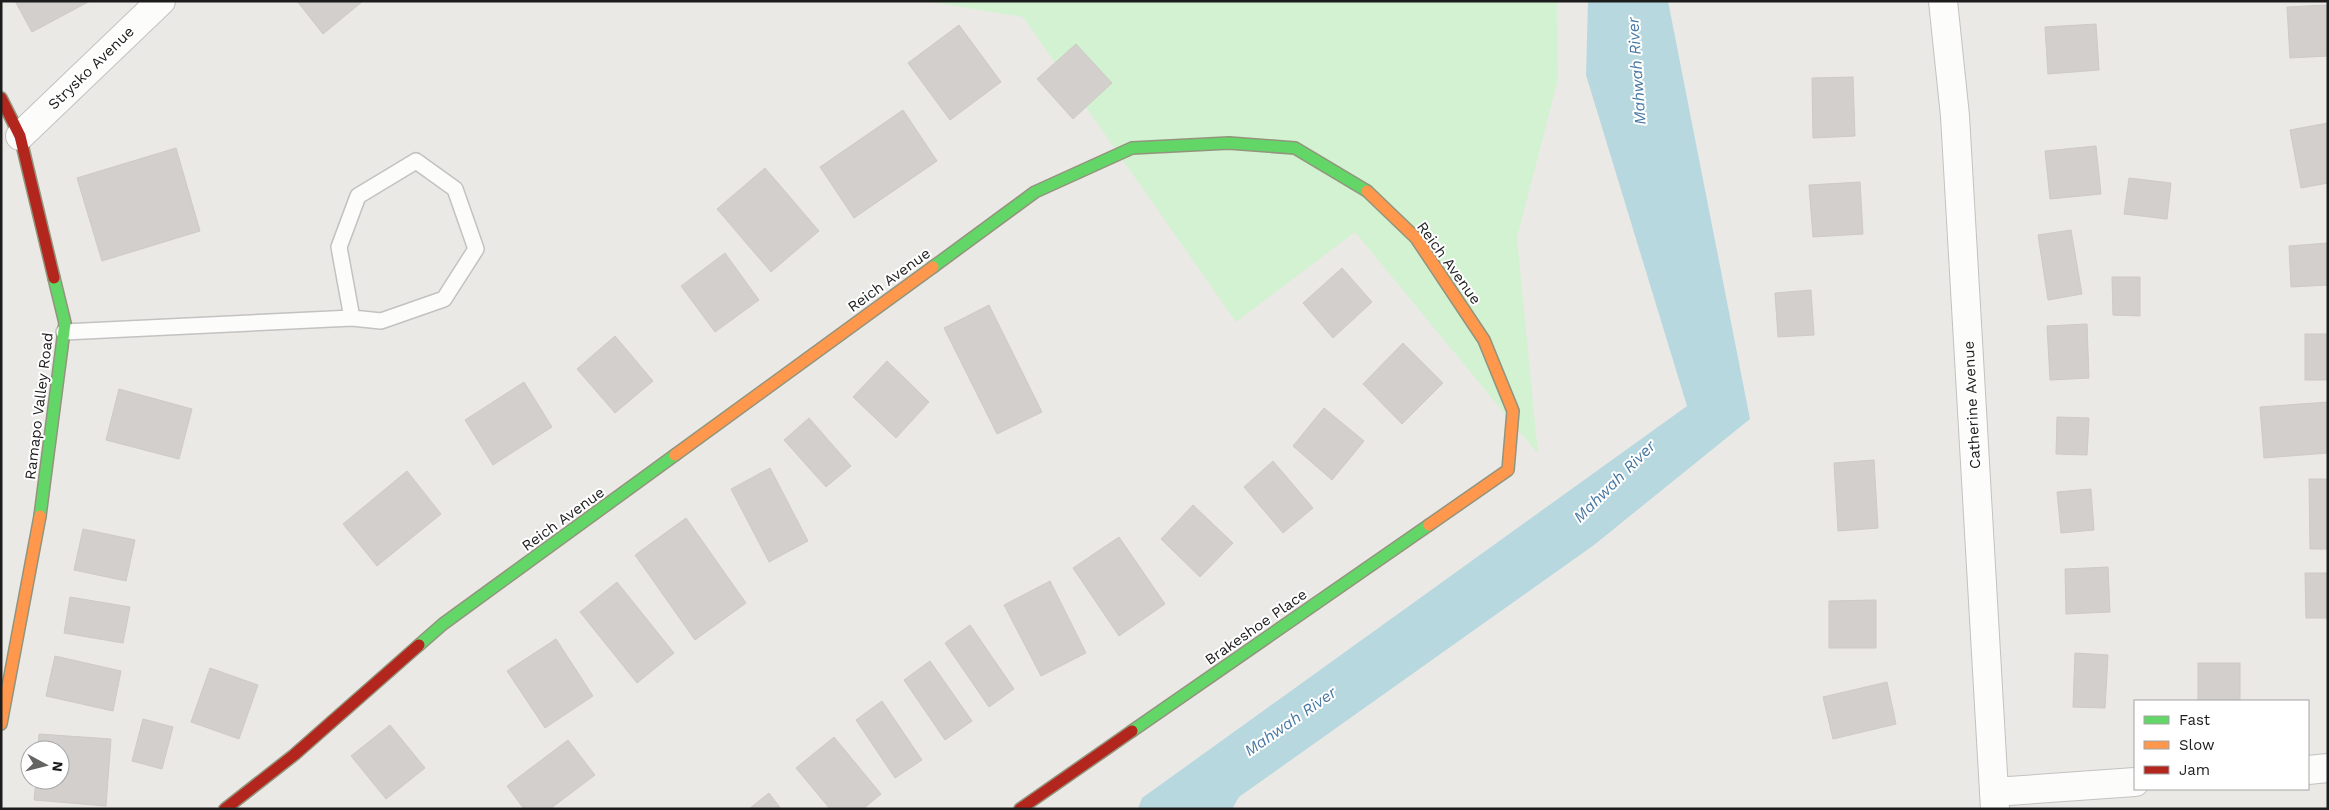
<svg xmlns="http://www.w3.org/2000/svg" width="2329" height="810" font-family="'Work Sans',sans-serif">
  <rect width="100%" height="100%" fill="#ebe9e5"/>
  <!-- park -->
  <polygon fill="#d2f2d1" points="926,1 1557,1 1558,79 1517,238 1538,454 1355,232 1236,322 1023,17"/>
  <!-- water -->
  <polygon fill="#b8d8df" points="1588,1 1668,1 1750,419 1594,545 1239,797 1232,809 1138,809 1142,798 1687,406 1586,75"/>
  <!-- building -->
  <g fill="#d2cfcc" stroke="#cecac6">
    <polygon points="15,1 90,1 32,32"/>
    <polygon points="297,1 363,1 323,34"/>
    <polygon points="2328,5 2328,56 2290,58 2287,7"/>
    <polygon points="2096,24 2099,70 2048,74 2045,27"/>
    <polygon points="959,25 1001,82 950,120 908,63"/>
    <polygon points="1076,44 1112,83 1073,119 1037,79"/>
    <polygon points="1853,77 1855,136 1813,138 1812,78"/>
    <polygon points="903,110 937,161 854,218 820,167"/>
    <polygon points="2328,123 2328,183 2301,188 2290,130"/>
    <polygon points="2096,146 2101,194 2050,199 2045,151"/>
    <polygon points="176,148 200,231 102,261 77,178"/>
    <polygon points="765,168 819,231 771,272 717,209"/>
    <polygon points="2129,178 2171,183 2167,219 2124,214"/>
    <polygon points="1860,182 1863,234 1813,237 1809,185"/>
    <polygon points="2071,230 2082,294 2048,300 2038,235"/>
    <polygon points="2328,243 2328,285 2291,287 2289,246"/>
    <polygon points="725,253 759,300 715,332 681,286"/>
    <polygon points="1342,268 1372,302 1333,338 1303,303"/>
    <polygon points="2112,277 2140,277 2140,316 2113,315"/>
    <polygon points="1811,290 1814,335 1778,337 1775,293"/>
    <polygon points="989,305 1042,412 997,434 944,328"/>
    <polygon points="2087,324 2089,378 2050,380 2047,326"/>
    <rect x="2305" y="334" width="23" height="46"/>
    <polygon points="615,336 653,381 615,413 577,369"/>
    <polygon points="1403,343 1443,383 1402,424 1363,384"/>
    <polygon points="887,361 929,402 896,438 853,397"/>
    <polygon points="524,382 552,427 493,465 465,420"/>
    <polygon points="119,389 192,409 179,459 106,440"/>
    <polygon points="2328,402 2328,453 2264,458 2260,407"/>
    <polygon points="1324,408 1364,441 1332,480 1293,446"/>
    <polygon points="2057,417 2089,418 2087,455 2056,454"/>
    <polygon points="809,418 851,466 826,487 784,440"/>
    <polygon points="1874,460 1878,528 1838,531 1834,463"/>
    <polygon points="1273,461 1313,508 1283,533 1244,487"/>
    <polygon points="770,468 808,541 769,562 731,489"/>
    <polygon points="407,471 441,514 377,566 343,524"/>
    <polygon points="2309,479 2328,479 2328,549 2310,549"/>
    <polygon points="2091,489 2094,530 2061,533 2057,492"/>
    <polygon points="1193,505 1233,543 1200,577 1161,539"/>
    <polygon points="686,518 746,603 695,640 635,555"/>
    <polygon points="83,529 135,540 126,581 74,570"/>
    <polygon points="1119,537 1165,604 1119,636 1073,568"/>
    <polygon points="2108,567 2110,612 2066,614 2065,569"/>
    <polygon points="2305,573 2328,573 2328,618 2306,618"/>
    <polygon points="1050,581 1086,653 1041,676 1004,605"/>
    <polygon points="617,582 674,653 637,683 580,612"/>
    <polygon points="70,597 130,607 123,643 64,633"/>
    <polygon points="1876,600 1876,648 1829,648 1829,601"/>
    <polygon points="970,625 1014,689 989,707 945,643"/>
    <polygon points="556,639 593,696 545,728 507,671"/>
    <polygon points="2075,653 2108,655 2105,708 2073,707"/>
    <polygon points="55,656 121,671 113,711 46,696"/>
    <polygon points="930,661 972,721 945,740 904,680"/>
    <rect x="2198" y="663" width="42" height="38"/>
    <polygon points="210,668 258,685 239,739 191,722"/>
    <polygon points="1887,682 1896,724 1833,739 1823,697"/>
    <polygon points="882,701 922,760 895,778 856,720"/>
    <polygon points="143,719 173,727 162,769 132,761"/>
    <polygon points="390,725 425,768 386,799 351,756"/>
    <polygon points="39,734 111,739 106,806 34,800 36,780 60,780 60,750 38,750"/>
    <polygon points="834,737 881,794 863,809 830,809 796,768"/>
    <polygon points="568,740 595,775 550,809 524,809 507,786"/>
    <polygon points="769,793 781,809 749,809"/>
  </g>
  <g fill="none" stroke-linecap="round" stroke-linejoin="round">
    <!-- lane casing -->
    <g stroke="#c3c2c1" stroke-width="18">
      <polyline id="lane" points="64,332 352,318 381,321 444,299 476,249 455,189 416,161 358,196 339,247 352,318"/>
    </g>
    <!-- street casing -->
    <g stroke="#c3c2c1" stroke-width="30">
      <g id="street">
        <polyline points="1943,1 1955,116 1995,809"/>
        <polyline points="20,136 161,1"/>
        <polyline points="2308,770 2328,768"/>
        <polyline points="1994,792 2135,782"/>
      </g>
    </g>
    <!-- fast casing -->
    <g stroke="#93947d" stroke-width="14">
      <g id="fast">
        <polyline points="933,267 1035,192 1132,148 1229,143 1295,148 1367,191"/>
        <polyline points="40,516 65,323 54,278"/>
        <polyline points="419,645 443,624 675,455"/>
        <polyline points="1132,731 1429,525"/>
      </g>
    </g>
    <!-- slow casing -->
    <g stroke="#93947d" stroke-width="14">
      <g id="slow">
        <polyline points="1367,191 1416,238 1484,340 1513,411 1508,470 1429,525"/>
        <polyline points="675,455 933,267"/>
        <polyline points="1,724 40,516"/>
      </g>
    </g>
    <!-- jam casing -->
    <g stroke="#93947d" stroke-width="14">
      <g id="jam">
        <polyline points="1,98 20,136 54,278"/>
        <polyline points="225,809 294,755 419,645"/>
        <polyline points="1020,809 1132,731"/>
      </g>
    </g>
    <!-- lane -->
    <use href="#lane" stroke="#fcfcfb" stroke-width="15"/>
    <!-- street -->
    <use href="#street" stroke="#fcfcfb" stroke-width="28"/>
    <!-- fast -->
    <use href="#fast" stroke="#63d668" stroke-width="11"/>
    <!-- slow -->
    <use href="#slow" stroke="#ff974d" stroke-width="11"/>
    <!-- jam -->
    <use href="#jam" stroke="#b3261e" stroke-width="11"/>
  </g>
  <g text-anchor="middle" stroke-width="4" stroke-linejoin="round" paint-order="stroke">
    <!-- street labels -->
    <g font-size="15" fill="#1c1c1c" stroke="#fff">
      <text transform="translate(91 68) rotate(-44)" y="5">Strysko Avenue</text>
      <text transform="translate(1449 263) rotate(54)" y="5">Reich Avenue</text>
      <text transform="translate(889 280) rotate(-36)" y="5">Reich Avenue</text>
      <text transform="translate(1972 405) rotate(-93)" y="5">Catherine Avenue</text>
      <text transform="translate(39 406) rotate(-83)" y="5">Ramapo Valley Road</text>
      <text transform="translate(563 519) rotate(-36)" y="5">Reich Avenue</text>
      <text transform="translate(1256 627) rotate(-35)" y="5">Brakeshoe Place</text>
    </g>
    <!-- water labels -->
    <g font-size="16" font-style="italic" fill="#4778a3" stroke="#fff">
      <text transform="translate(1636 71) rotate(-94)" y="6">Mahwah River</text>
      <text transform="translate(1614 481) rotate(-45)" y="6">Mahwah River</text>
      <text transform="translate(1290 721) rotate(-35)" y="6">Mahwah River</text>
    </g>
  </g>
  <!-- border -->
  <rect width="2329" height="810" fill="none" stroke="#1c1c1c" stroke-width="5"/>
  <!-- legend -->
  <rect x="2134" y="700" width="175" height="90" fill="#ffffff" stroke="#a4a4a4"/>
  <rect x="2144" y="716" width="25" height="8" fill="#63d668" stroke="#a4a4a4"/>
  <text x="2179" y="725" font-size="15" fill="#1c1c1c">Fast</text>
  <rect x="2144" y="741" width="25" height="8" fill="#ff974d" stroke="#a4a4a4"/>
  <text x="2179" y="750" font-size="15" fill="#1c1c1c">Slow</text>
  <rect x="2144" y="766" width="25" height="8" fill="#b3261e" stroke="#a4a4a4"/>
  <text x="2179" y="775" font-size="15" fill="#1c1c1c">Jam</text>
  <!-- north arrow -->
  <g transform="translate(45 765) rotate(97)"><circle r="24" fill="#ffffff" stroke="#a4a4a4"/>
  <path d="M0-4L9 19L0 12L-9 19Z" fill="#646462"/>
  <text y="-8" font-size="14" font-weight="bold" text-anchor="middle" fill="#1c1c1c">N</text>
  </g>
</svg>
